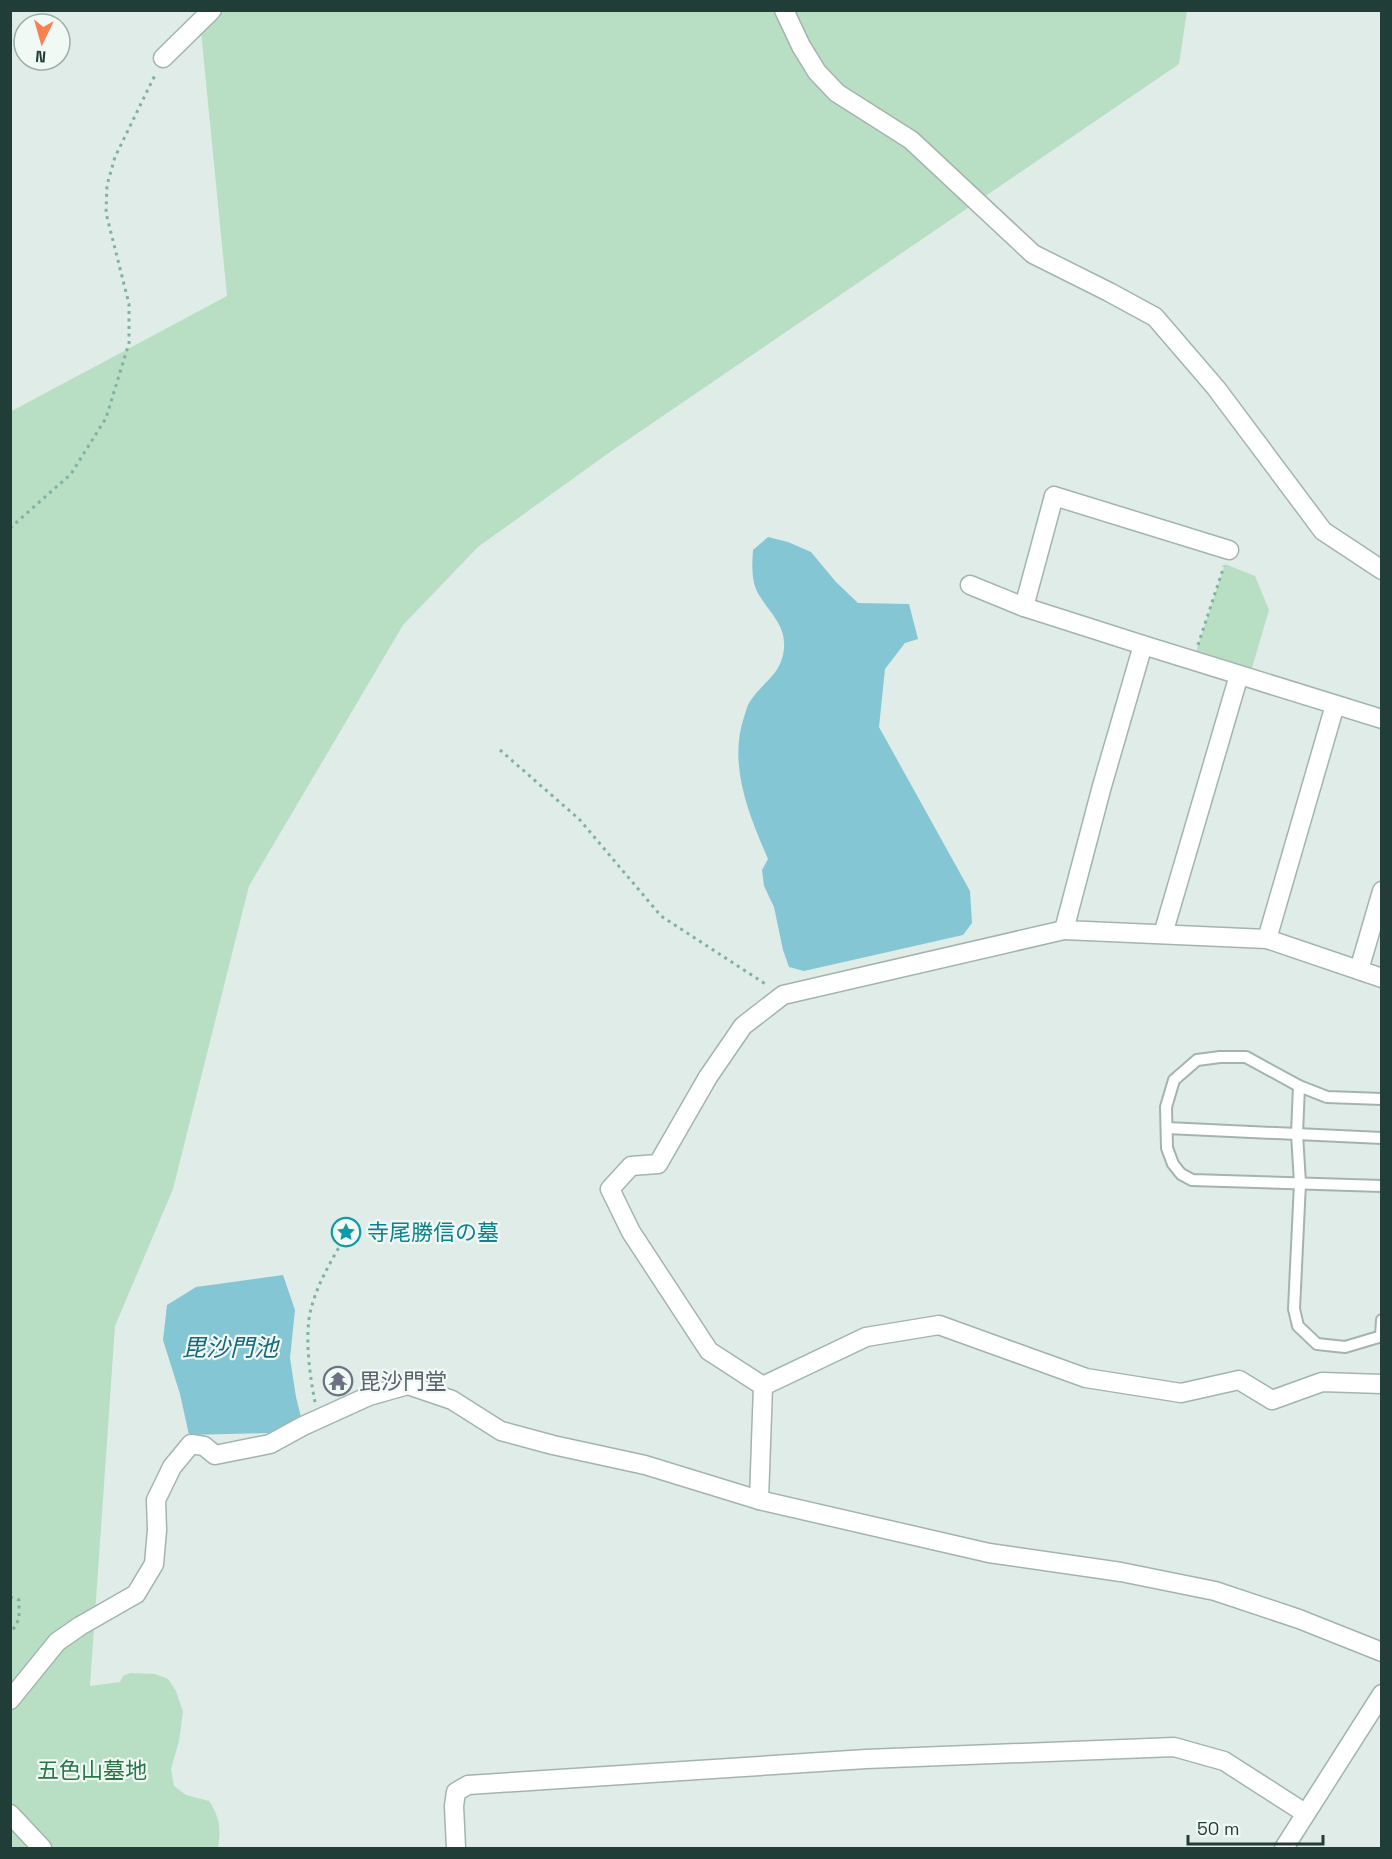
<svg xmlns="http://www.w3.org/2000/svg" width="1392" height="1859" font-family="'Space Grotesk','Noto Sans JP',sans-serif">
  <rect width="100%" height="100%" fill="#e0ece7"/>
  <!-- green -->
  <g fill="#b8dfc3">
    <path d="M199,11h988l-8,53 -569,388 -132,95 -75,78 -154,261 -76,303 -58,137 -25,360 30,-4 3,-6 7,-3 25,1 13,5 8,12 7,21 -4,29 -8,28 3,17 12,9 23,6c11,16 12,28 9,47h-207l-1,-1436 217,-116z"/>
    <polygon points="1225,564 1255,576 1269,610 1249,678 1193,661"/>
  </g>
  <!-- water -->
  <g fill="#85c6d5">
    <path d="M768,537l20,5 23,10 25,30 22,21 51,1 9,35 -13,4 -20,26 -6,58 91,164 2,32 -9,12 -159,36 -15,-4 -6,-17 -9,-43 -10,-21 -2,-16 6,-11c-19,-44 -40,-94 -24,-142 2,-5 3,-12 7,-17 13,-19 31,-26 33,-52 2,-23 -15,-36 -25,-53 -8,-13 -7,-30 -6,-45z"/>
    <polygon points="283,1275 295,1310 290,1358 296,1397 302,1421 269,1433 189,1435 180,1394 163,1340 167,1305 196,1287"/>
  </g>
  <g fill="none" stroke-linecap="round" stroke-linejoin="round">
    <!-- service casing -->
    <g stroke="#a3b4af" stroke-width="14">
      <g id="service">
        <polyline points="1299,1086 1246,1057 1220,1057 1197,1060 1174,1080 1166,1107 1167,1148 1173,1164 1181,1174 1192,1180 1382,1186"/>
        <polyline points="1382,1099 1327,1097 1299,1086 1297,1134 1300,1183 1294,1309 1298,1326 1317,1344 1345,1347 1382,1336"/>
        <polyline points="1167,1128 1382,1138"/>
        <polyline points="1381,1336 1382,1320"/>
      </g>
    </g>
    <!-- minor casing -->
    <g stroke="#a3b4af" stroke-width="21">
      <g id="minor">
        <polyline points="784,10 801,46 817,72 837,93 911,140 1033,254 1109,292 1155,317 1216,388 1323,531 1382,570"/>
        <polyline points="163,58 212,10"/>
        <polyline points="970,585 1024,607 1143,645"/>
        <polyline points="1024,607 1054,496 1229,550"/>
        <polyline points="1382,719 1143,645 1102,786 1064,930 1267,939 1382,978"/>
        <polyline points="1163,934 1239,675"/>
        <polyline points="1267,939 1335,705"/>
        <polyline points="1359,970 1382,891"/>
        <polyline points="763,1386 866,1337 939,1325 1086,1378 1181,1393 1239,1380 1272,1400 1322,1382 1382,1384"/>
        <polyline points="759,1500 763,1386 709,1351 631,1232 610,1189 631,1166 658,1164 708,1077 743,1026 783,995 1064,930"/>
        <polyline points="10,1700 57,1642 80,1626 136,1594 154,1564 157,1530 156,1500 172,1467 191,1444 204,1446 215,1455 270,1444 303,1426 369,1396 408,1385 452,1400 501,1431 553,1445 645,1465 759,1500 989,1553 1121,1572 1215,1591 1299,1619 1382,1652"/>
        <polyline points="10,1814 42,1848"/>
        <polyline points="456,1848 454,1806 456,1792 468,1785 866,1759 1174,1747 1224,1761 1305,1813"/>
        <polyline points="1284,1848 1382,1694"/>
      </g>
    </g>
    <!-- path -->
    <g stroke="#7fb2a3" stroke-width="3" stroke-dasharray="3 4.5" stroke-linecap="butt">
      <polyline points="10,528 71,474 106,418 129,343 129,304 106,213 107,185 115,157 156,73"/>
      <polyline points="1198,645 1224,566"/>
      <polyline points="500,750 579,819 661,916 767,985"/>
      <path d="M315,1402c-5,-25 -11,-67 -4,-93 6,-24 19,-46 31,-67"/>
      <polyline points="10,1597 19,1600 19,1619 10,1635"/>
    </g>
    <!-- service -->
    <use href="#service" stroke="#fff" stroke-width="10"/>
    <!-- minor -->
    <use href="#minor" stroke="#fff" stroke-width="18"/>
  </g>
  <!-- icons -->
  <defs>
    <g id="sight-ring" transform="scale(1.5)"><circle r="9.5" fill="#f1f9f5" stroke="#0f9aa8" stroke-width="1.5"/><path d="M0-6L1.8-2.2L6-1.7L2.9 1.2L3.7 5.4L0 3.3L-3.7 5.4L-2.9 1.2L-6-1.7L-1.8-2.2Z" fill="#0f9aa8"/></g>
    <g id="temple-ring" transform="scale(1.5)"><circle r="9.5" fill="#f1f9f5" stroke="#6b7280" stroke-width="1.5"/><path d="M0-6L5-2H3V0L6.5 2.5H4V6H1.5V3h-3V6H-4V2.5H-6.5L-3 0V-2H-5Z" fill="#6b7280"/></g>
  </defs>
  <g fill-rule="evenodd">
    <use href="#sight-ring" x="346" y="1232"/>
    <use href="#temple-ring" x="338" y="1381"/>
  </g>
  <g text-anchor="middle" stroke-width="4.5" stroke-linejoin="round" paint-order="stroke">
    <!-- culture labels -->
    <g font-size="22" fill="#0d838f" stroke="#f1f9f5" text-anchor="start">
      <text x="367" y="1240">寺尾勝信の墓</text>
    </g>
    <!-- worship labels -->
    <g font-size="22" fill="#5b616d" stroke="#f1f9f5" text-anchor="start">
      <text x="359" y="1389">毘沙門堂</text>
    </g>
    <!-- park labels -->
    <g font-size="22" fill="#287748" stroke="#f1f9f5">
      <text x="92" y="1778">五色山墓地</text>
    </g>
    <!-- water labels -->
    <g font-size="24" font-style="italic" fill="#16697d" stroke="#f1f9f5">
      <text x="230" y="1356">毘沙門池</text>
    </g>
  </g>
  <!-- border -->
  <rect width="1392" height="1859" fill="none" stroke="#203e37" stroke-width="24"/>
  <!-- north arrow -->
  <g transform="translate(42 42) rotate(185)"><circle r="28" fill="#f1f9f5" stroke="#9daea9" stroke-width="1.5"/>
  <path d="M0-4.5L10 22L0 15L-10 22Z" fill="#fa7f51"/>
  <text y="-9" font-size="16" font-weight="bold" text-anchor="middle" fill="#203e37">N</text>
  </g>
  <!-- scale -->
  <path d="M1188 1835v9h135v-9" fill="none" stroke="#203e37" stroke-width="3"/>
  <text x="1197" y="1835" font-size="18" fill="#203e37" stroke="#f1f9f5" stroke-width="4.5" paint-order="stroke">50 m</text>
</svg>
